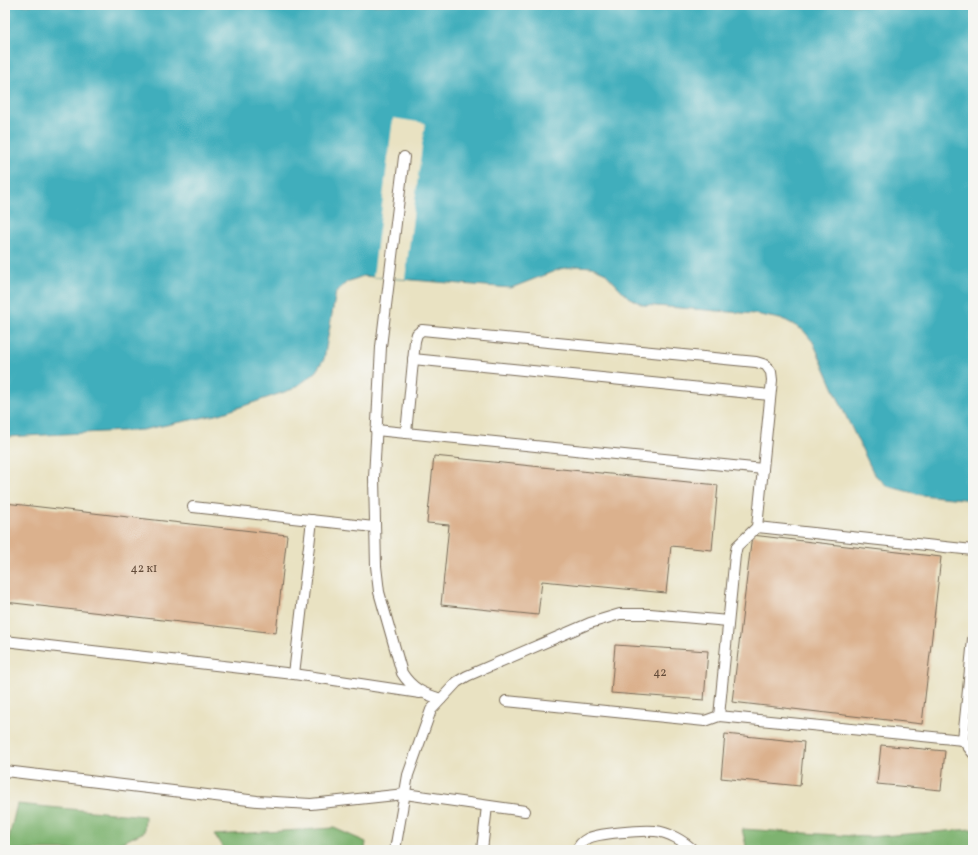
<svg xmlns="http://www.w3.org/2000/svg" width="978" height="855" font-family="Vollkorn,serif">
  <rect width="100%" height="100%" fill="#f6f6f2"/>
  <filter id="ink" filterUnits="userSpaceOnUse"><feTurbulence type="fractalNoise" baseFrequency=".025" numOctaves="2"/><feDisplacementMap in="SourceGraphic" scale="8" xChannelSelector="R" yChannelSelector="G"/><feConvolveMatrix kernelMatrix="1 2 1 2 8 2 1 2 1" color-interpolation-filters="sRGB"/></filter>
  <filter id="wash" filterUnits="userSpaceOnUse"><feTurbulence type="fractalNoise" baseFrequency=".012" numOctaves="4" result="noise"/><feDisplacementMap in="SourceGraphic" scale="16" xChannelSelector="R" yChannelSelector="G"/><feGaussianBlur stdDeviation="0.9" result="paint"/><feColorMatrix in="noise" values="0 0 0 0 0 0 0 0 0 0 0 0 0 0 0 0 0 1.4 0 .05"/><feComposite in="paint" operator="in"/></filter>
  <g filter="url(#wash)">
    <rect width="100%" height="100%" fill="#e9e2c2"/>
    <!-- forest -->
    <g fill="#7eb370" stroke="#5c6e47">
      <polygon points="17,804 145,816 144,832 106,850 6,850"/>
      <polygon points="334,828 366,842 365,850 225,850 214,835"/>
      <polygon points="742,829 868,837 973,829 973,850 747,850"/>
    </g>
    <!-- water -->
    <polygon fill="#3faebc" stroke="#3d6c6d" points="5,5 973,5 973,500 921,495 887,486 874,474 844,412 813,342 803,330 785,320 755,314 643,305 628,297 604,272 592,267 578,266 560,269 511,288 363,276 347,282 336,292 324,359 314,374 293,389 220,414 142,430 5,437"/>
    <!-- pier -->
    <polygon fill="#e9e2c2" points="393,118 425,123 405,279 373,277"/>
    <g id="blocks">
      <!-- building -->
      <g fill="#dbb18d">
        <polygon points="434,456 718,485 712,550 671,546 666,593 542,581 538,615 441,605 449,525 427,523"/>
        <polygon points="5,503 287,535 276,633 5,602"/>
        <polygon points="752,535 941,557 922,724 732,702"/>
        <polygon points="615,645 708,651 704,700 611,693"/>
        <polygon points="725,734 804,742 800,786 721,778"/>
        <polygon points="881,745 945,751 941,790 877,784"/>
      </g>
    </g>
  </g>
  <g filter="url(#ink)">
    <use href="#blocks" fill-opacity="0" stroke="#786a57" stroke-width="1"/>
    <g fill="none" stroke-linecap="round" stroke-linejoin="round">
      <!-- service casing -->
      <g stroke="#786a57" stroke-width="12">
        <g id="service">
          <path d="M404,157l-23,190 -7,131 2,88 3,26 23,81c10,16 22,21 39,26"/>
          <polyline points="413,359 770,395"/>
          <polyline points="376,430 763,469 757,527 737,546 735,555 719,716 963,740 973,639"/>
          <polyline points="406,433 415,341 417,334 422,330 756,362 766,365 771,372 772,380 763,469"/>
          <polyline points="193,507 374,527"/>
          <polyline points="757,527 973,550"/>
          <polyline points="5,641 294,674 420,693"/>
          <polyline points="294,674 312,520"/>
          <polyline points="506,701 705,721 719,716"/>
          <polyline points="963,740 973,753"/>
          <polyline points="5,771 257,801 311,804 405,794 525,811"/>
          <polyline points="395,850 408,775 431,710 457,682 467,676 590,623 620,614 650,614 728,621"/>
          <polyline points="482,850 487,806"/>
          <path d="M577,850c2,-5 6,-9 10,-11 9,-6 56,-9 68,-8 13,1 29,10 38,19"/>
        </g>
      </g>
      <!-- service -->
      <use href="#service" stroke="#fff" stroke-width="10"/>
    </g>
  </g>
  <g text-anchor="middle" stroke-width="4" stroke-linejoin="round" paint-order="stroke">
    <!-- number labels -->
    <g font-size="12" fill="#634c3a">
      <text x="144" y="572">42 к1</text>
      <text x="660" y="676">42</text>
    </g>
  </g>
  <!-- margin -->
  <rect width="978" height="855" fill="none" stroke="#f6f6f2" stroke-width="20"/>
</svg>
